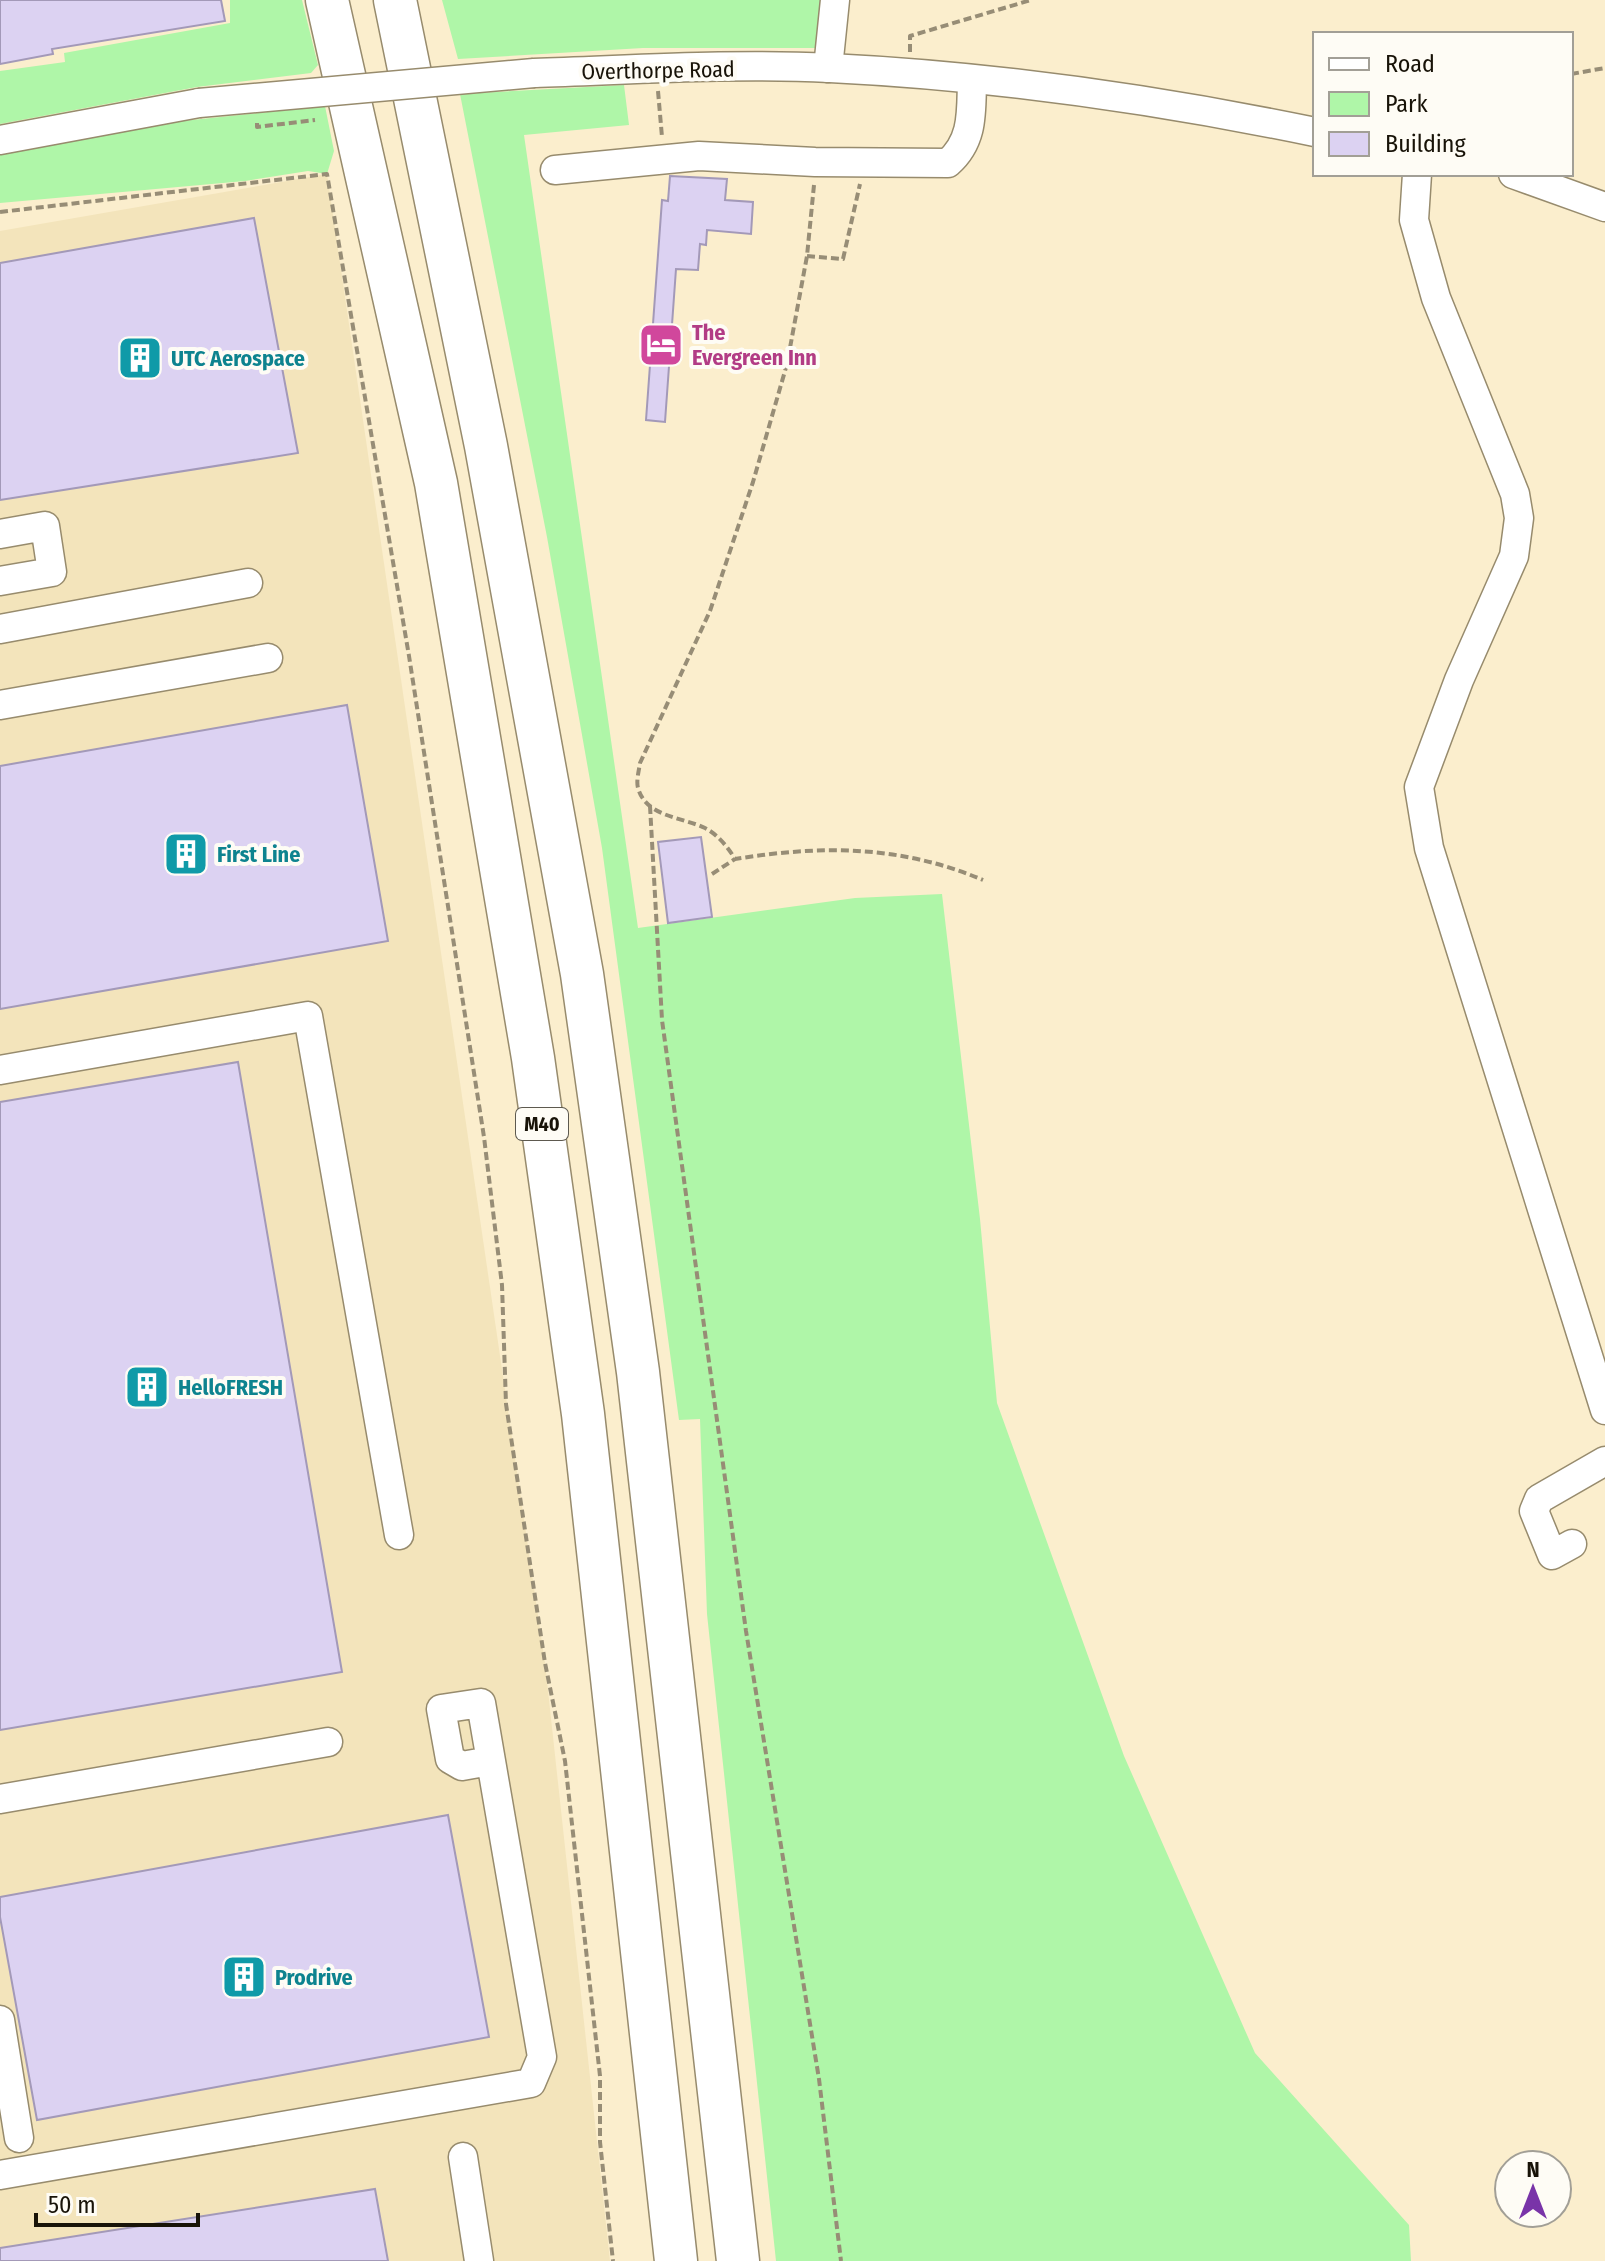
<svg xmlns="http://www.w3.org/2000/svg" width="1605" height="2261" font-family="'Fira Sans Condensed',sans-serif">
  <rect width="100%" height="100%" fill="#fbeecd"/>
  <!-- built -->
  <polygon fill="#f3e4bb" points="327,174 545,1663 610,2261 0,2261 0,231"/>
  <!-- green -->
  <g fill="#aff6a8">
    <polygon points="230,0 302,0 318,65 311,73 197,87 0,124 0,71 65,62 64,53 230,23"/>
    <polygon points="442,0 826,0 817,48 643,48 458,59"/>
    <polygon points="624,85 629,125 524,135 638,928 855,898 942,894 980,1219 997,1403 1124,1756 1255,2053 1409,2225 1411,2261 776,2261 707,1614 700,1419 679,1420 602,848 547,537 460,94"/>
    <polygon points="325,106 334,151 327,174 308,171 245,181 0,203 0,152 154,124"/>
  </g>
  <!-- building -->
  <g fill="#dcd2f2" stroke="#a399b8" stroke-width="2">
    <polygon points="0,0 221,0 225,21 52,49 53,54 0,64"/>
    <polygon points="670,176 727,179 725,200 753,202 751,234 707,230 706,245 700,244 698,270 676,269 665,422 646,420 662,200 668,201"/>
    <polygon points="254,218 298,453 0,500 0,263"/>
    <polygon points="347,705 388,941 0,1009 0,766"/>
    <polygon points="701,837 712,917 668,923 658,842"/>
    <polygon points="238,1062 342,1672 0,1730 0,1102"/>
    <polygon points="448,1815 489,2037 37,2120 0,1917 0,1897"/>
    <polygon points="375,2189 388,2261 0,2261 0,2248"/>
  </g>
  <g fill="none" stroke-linecap="round" stroke-linejoin="round">
    <!-- minor casing -->
    <g stroke="#978b6d" stroke-width="31">
      <g id="minor">
        <polyline points="828,68 835,0"/>
        <path d="M534,73c98,-3 198,-10 296,-5 163,8 325,31 485,64"/>
        <polyline points="0,140 199,103"/>
        <path d="M555,170l144,-14 116,6 133,1c26,-23 23,-51 24,-83"/>
        <polyline points="1417,174 1414,220 1436,298 1515,494 1519,518 1514,556 1459,680 1419,787 1429,848 1605,1410"/>
        <polyline points="1513,174 1605,207"/>
        <polyline points="0,534 45,526 52,572 0,581"/>
        <polyline points="0,629 248,583"/>
        <polyline points="0,705 268,658"/>
        <polyline points="0,1070 308,1016 399,1535"/>
        <polyline points="1572,1544 1552,1555 1534,1511 1539,1499 1605,1461"/>
        <polyline points="0,1799 328,1742"/>
        <polyline points="0,2020 19,2138"/>
        <polyline points="463,2157 479,2261"/>
        <polyline points="0,2175 531,2083 542,2057 481,1703 441,1709 450,1759 462,1766 490,1761"/>
      </g>
    </g>
    <!-- highway casing -->
    <g stroke="#978b6d" stroke-width="45">
      <g id="highway">
        <polyline points="327,0 436,483 533,1058 583,1414 676,2261"/>
        <polyline points="395,0 486,446 582,974 638,1372 738,2261"/>
      </g>
    </g>
    <!-- path -->
    <g stroke="#978d76" stroke-width="4" stroke-dasharray="8 4" stroke-linecap="butt">
      <polyline points="910,52 910,36 1031,0"/>
      <polyline points="1571,74 1605,68"/>
      <polyline points="658,91 662,137"/>
      <polyline points="257,123 257,127 315,120"/>
      <path d="M814,185l-7,71 -20,108 -34,118 -43,129 -70,152c-1,7 -4,18 -2,25 8,29 44,29 67,40 12,6 23,19 30,31 87,-14 165,-14 248,21"/>
      <polyline points="0,212 327,174 409,656 484,1137 502,1285 506,1404 545,1663 565,1761 600,2076 600,2142 613,2261"/>
      <polyline points="807,256 843,259 860,184"/>
      <polyline points="650,806 662,1020 746,1631 819,2079 841,2261"/>
      <polyline points="712,874 735,859"/>
    </g>
    <!-- minor -->
    <use href="#minor" stroke="#fff" stroke-width="28"/>
    <!-- highway -->
    <use href="#highway" stroke="#fff" stroke-width="42"/>
    <!-- minor-bridge casing -->
    <g stroke="#978b6d" stroke-width="31" stroke-linecap="butt">
      <polyline id="minor-bridge" points="199,103 534,73"/>
    </g>
    <!-- minor-bridge -->
    <use href="#minor-bridge" stroke="#fff" stroke-width="28"/>
  </g>
  <!-- icons -->
  <defs>
    <g id="hotel-square" transform="scale(2.3)"><rect x="-9" y="-9" width="18" height="18" rx="4" fill="#d1479c" stroke="#fefcf5"/><path d="M-6-4.5h1.5V1H6V5H4.5V3h-9V5H-6ZM-4 0a1.8 1.8 0 1 1 3.6 0ZM.5 0V-2.5h3Q6-2.5 6 0Z" fill="#fff"/></g>
    <g id="building-square" transform="scale(2.3)"><rect x="-9" y="-9" width="18" height="18" rx="4" fill="#0f9aa8" stroke="#fefcf5"/><path d="M-4-6H4V6H1V3H-1V6H-4ZM-2.5-4.3h1.7v1.8h-1.7ZM.8-4.3h1.7v1.8H.8ZM-2.5-1h1.7V.8h-1.7ZM.8-1h1.7V.8H.8Z" fill="#fff"/></g>
  </defs>
  <g fill-rule="evenodd">
    <use href="#hotel-square" x="661" y="345"/>
    <use href="#building-square" x="140" y="358"/>
    <use href="#building-square" x="186" y="854"/>
    <use href="#building-square" x="147" y="1387"/>
    <use href="#building-square" x="244" y="1977"/>
  </g>
  <g text-anchor="middle" stroke-width="8" stroke-linejoin="round" paint-order="stroke">
    <!-- shield labels -->
    <rect fill="#fefcf5" stroke="#5d594f" stroke-width="2" x="516" y="1108" width="52" height="32" rx="6"/>
    <g font-size="20" font-weight="bold" fill="#181308">
      <text x="542" y="1131">M40</text>
    </g>
    <!-- street labels -->
    <g font-size="22" fill="#181308" stroke="#fefcf5">
      <text transform="translate(658 70) rotate(-1)" y="8">Overthorpe Road</text>
    </g>
    <!-- hotel labels -->
    <g font-size="22" font-weight="bold" fill="#b23c85" stroke="#fefcf5" text-anchor="start">
      <text x="692" y="340">The<tspan x="692" dy="25">Evergreen Inn</tspan></text>
    </g>
    <!-- culture labels -->
    <g font-size="22" font-weight="bold" fill="#0d838f" stroke="#fefcf5" text-anchor="start">
      <text x="171" y="366">UTC Aerospace</text>
      <text x="217" y="862">First Line</text>
      <text x="178" y="1395">HelloFRESH</text>
      <text x="275" y="1985">Prodrive</text>
    </g>
  </g>
  <!-- legend -->
  <rect x="1313" y="32" width="260" height="144" fill="#fefcf5" stroke="#a29f96" stroke-width="2"/>
  <rect x="1329" y="58" width="40" height="12" fill="#ffffff" stroke="#a29f96" stroke-width="2"/>
  <text x="1385" y="72" font-size="24" fill="#181308">Road</text>
  <rect x="1329" y="92" width="40" height="24" fill="#aff6a8" stroke="#a29f96" stroke-width="2"/>
  <text x="1385" y="112" font-size="24" fill="#181308">Park</text>
  <rect x="1329" y="132" width="40" height="24" fill="#dcd2f2" stroke="#a29f96" stroke-width="2"/>
  <text x="1385" y="152" font-size="24" fill="#181308">Building</text>
  <!-- north arrow -->
  <g transform="translate(1533 2189)"><circle r="38" fill="#fefcf5" stroke="#a29f96" stroke-width="2"/>
  <path d="M0-6L14 30L0 20L-14 30Z" fill="#7934a8"/>
  <text y="-12" font-size="22" font-weight="bold" text-anchor="middle" fill="#181308">N</text>
  </g>
  <!-- scale -->
  <path d="M36 2213v12h162v-12" fill="none" stroke="#181308" stroke-width="4"/>
  <text x="48" y="2213" font-size="24" fill="#181308" stroke="#fefcf5" stroke-width="6" paint-order="stroke">50 m</text>
</svg>
